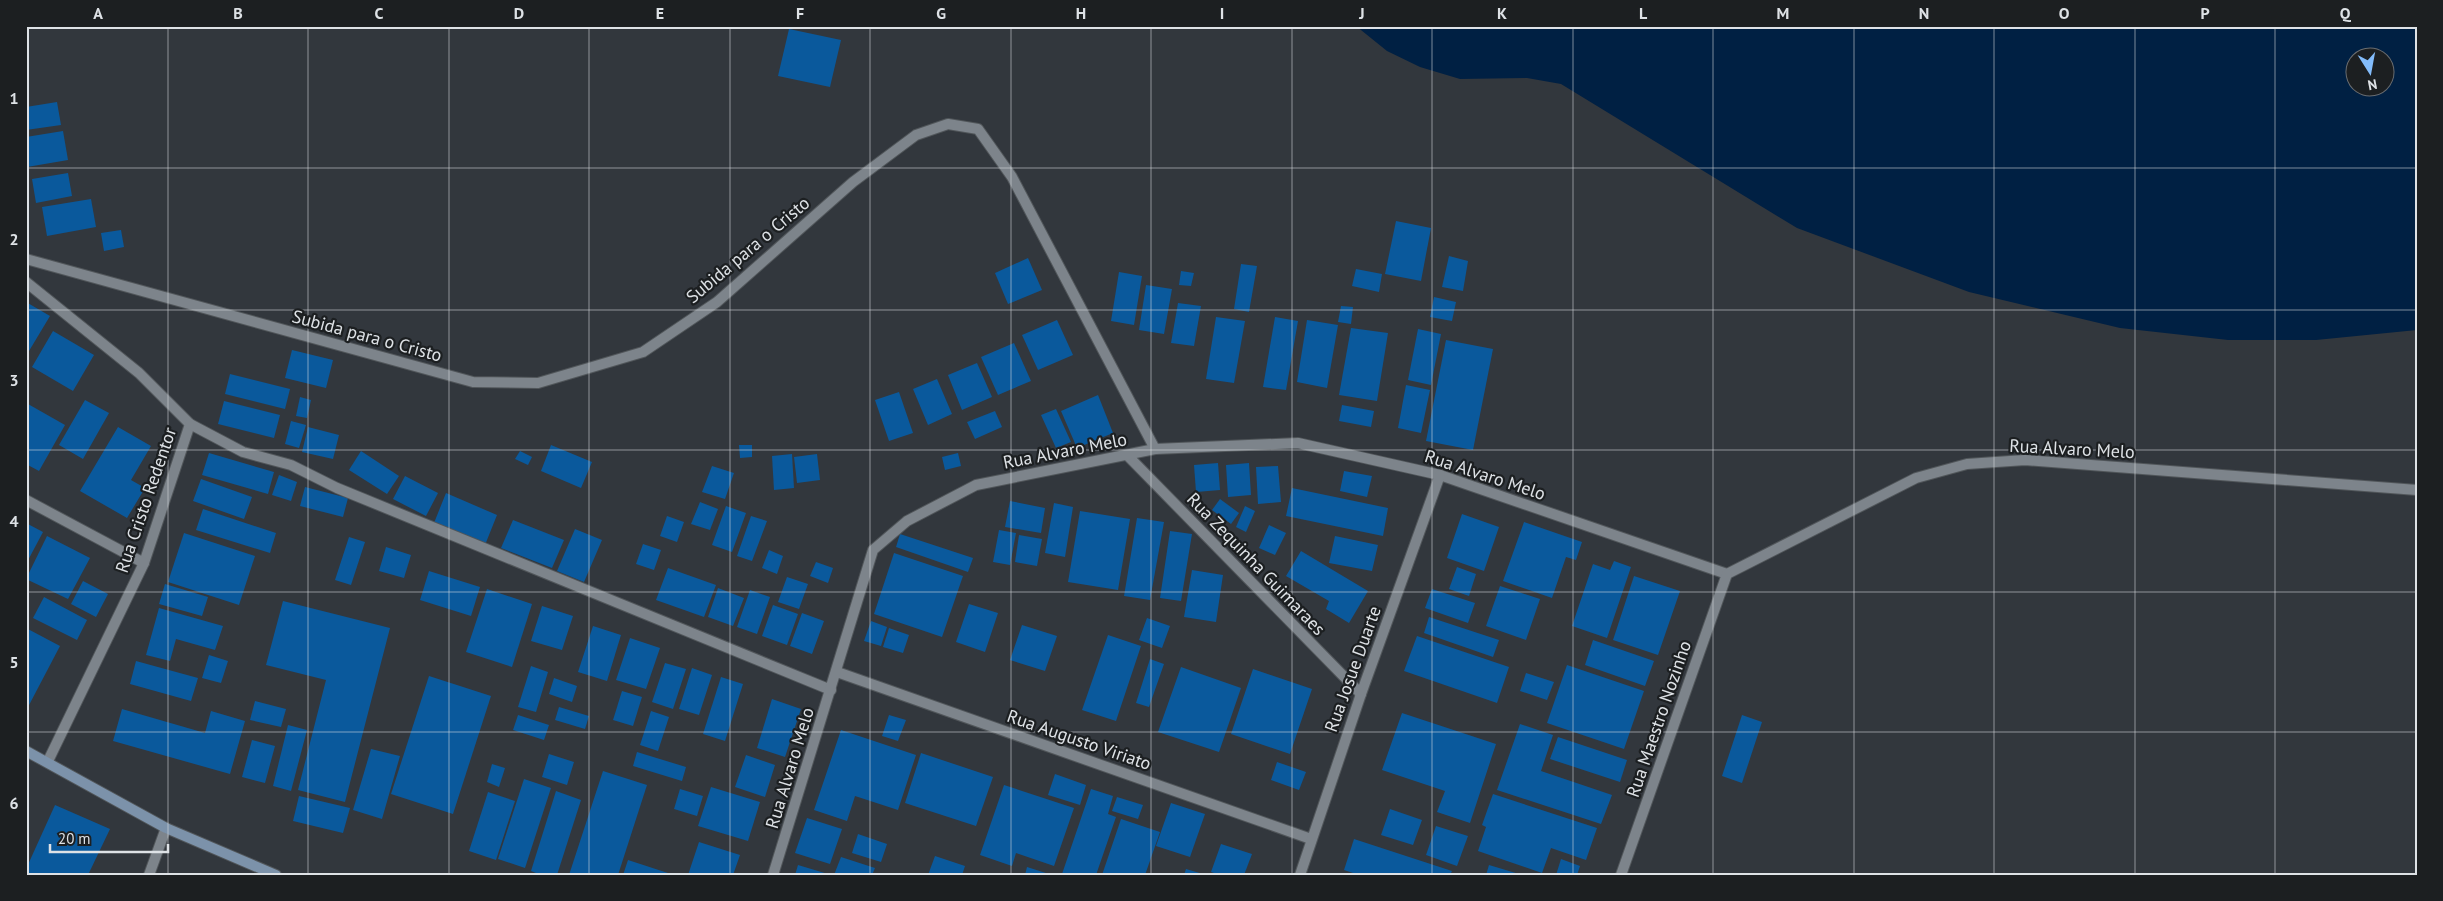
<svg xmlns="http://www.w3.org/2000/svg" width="2443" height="901" font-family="'PT Sans',sans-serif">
  <rect width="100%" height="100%" fill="#32373d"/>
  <!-- water -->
  <path fill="#002043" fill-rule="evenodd" d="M1356,26h1061v304l-101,10h-88l-108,-12 -151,-36 -172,-64 -236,-144 -34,-6 -67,1 -40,-12 -33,-16zM2356,58h30v30h-30z"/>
  <!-- building -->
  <g fill="#0a599c">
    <polygon points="789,29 841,40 830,87 778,76"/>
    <polygon points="57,102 61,125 26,130 26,107"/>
    <polygon points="63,131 68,160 27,167 26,137"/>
    <polygon points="68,173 72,196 36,203 32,179"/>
    <polygon points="91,199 96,227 47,236 42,207"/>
    <polygon points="1396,221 1431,228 1421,281 1385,274"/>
    <polygon points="121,230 124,247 104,251 101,233"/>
    <polygon points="1449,256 1468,261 1463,291 1442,287"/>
    <polygon points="1028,258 1042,290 1008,304 995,273"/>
    <polygon points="1241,264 1257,266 1249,312 1234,309"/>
    <polygon points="1356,269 1382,274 1379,292 1352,286"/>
    <polygon points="1181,271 1194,273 1191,286 1179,285"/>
    <polygon points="1119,272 1142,276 1134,325 1111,321"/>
    <polygon points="1146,285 1172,289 1164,334 1139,330"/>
    <polygon points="1434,297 1456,302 1452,321 1430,317"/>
    <polygon points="26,302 50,316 26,356"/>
    <polygon points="1178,303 1201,306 1194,346 1171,343"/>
    <polygon points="1341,306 1353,307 1351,324 1338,322"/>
    <polygon points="1216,317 1245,321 1234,383 1206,379"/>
    <polygon points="1275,317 1298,321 1286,390 1263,387"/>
    <polygon points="1057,320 1073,355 1038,370 1022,335"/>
    <polygon points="1307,320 1338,325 1327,388 1297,382"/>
    <polygon points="1351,328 1388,333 1377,401 1339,395"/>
    <polygon points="1418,329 1441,334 1431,385 1408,380"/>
    <polygon points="53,331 94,355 73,391 32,367"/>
    <polygon points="1446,340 1493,349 1473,450 1426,441"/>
    <polygon points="1014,343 1031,381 998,395 981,357"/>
    <polygon points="292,350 333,360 326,388 285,378"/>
    <polygon points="977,363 992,397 962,410 948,375"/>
    <polygon points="230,374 290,389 285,409 225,394"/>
    <polygon points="937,379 952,414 928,425 913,389"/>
    <polygon points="1406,385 1430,390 1421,433 1398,428"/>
    <polygon points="899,392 913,433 889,441 875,400"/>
    <polygon points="1098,395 1113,433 1077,448 1061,411"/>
    <polygon points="300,397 311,400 307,418 296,416"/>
    <polygon points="85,400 109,413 83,459 59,445"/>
    <polygon points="224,401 280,415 274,438 218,424"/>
    <polygon points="28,404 65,425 39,471 26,464 26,407"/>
    <polygon points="1342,405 1374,411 1371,427 1339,421"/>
    <polygon points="1056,409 1071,442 1056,448 1041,415"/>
    <polygon points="995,411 1002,427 975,439 967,422"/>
    <polygon points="291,421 306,425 299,448 285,444"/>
    <polygon points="118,427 151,446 131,480 145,488 127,518 80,491"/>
    <polygon points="308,427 339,435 333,459 302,452"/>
    <polygon points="551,445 592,462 581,488 541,471"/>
    <polygon points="739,445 752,445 752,457 740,458"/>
    <polygon points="361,451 399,476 387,494 349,470"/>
    <polygon points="520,451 532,457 528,465 515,459"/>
    <polygon points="209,453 274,472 268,494 202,475"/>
    <polygon points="958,453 961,466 945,470 942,457"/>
    <polygon points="792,454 794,488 774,490 772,456"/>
    <polygon points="817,454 820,480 797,483 794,457"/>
    <polygon points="1218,463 1220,490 1196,492 1194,465"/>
    <polygon points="1249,463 1251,495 1228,497 1226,465"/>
    <polygon points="712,466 734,473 725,499 702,492"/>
    <polygon points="1278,466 1281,502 1258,504 1256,467"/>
    <polygon points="1344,471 1372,476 1367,497 1340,491"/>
    <polygon points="279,475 297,482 291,501 272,495"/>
    <polygon points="405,476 438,493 426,516 393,499"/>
    <polygon points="201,479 252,497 244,519 193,501"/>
    <polygon points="305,487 348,498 343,517 300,506"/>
    <polygon points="1292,488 1388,508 1383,536 1286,516"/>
    <polygon points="446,493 497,515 485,545 434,523"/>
    <polygon points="1220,499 1239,513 1231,524 1212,510"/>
    <polygon points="1010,501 1045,508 1041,533 1005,527"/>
    <polygon points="700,502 718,509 710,530 691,524"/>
    <polygon points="1054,503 1073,507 1065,557 1045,553"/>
    <polygon points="726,506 746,513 732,552 712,545"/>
    <polygon points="1245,506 1255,511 1246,532 1236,527"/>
    <polygon points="203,509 276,533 270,553 196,530"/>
    <polygon points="1080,511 1130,519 1118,590 1068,582"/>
    <polygon points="1462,514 1499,527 1484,571 1447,558"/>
    <polygon points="667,516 684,522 677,542 660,536"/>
    <polygon points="751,516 767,521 752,561 737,556"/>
    <polygon points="1137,518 1164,522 1150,600 1124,596"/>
    <polygon points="513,520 564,540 552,568 501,548"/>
    <polygon points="1524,522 1582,542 1576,560 1566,557 1552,598 1503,581"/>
    <polygon points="26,523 43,532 26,564"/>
    <polygon points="1269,525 1286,533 1275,555 1259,548"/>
    <polygon points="575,529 602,540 584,582 557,571"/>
    <polygon points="999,530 1016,533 1010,565 993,562"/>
    <polygon points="1170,531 1192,534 1181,601 1160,598"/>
    <polygon points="184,533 255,556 239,605 168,582"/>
    <polygon points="900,534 973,558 968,572 896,547"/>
    <polygon points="1019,535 1042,539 1037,566 1015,562"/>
    <polygon points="47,536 90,558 68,599 26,579"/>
    <polygon points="1335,536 1378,545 1372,571 1329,563"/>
    <polygon points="349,537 365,542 351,585 335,580"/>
    <polygon points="643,544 661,550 654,570 636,564"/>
    <polygon points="386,547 411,555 404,578 379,571"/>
    <polygon points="769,550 783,556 777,574 762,568"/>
    <polygon points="1301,551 1368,591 1349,623 1326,609 1329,601 1286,576"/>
    <polygon points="894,553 963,576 942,637 874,614"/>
    <polygon points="1614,561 1631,567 1607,638 1572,626 1593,564 1610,570"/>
    <polygon points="816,562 833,568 828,583 810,576"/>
    <polygon points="1457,567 1476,574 1469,596 1449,589"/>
    <polygon points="668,568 716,585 704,617 656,600"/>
    <polygon points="1192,570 1223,575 1216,622 1184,617"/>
    <polygon points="429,571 480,587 471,616 420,600"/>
    <polygon points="1634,576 1680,591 1658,655 1613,640"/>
    <polygon points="787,577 808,584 799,609 778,602"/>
    <polygon points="83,581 108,594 96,617 71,604"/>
    <polygon points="165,584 208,597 202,616 159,604"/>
    <polygon points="1500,586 1540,599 1526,640 1486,626"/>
    <polygon points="718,588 744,598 733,626 708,617"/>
    <polygon points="487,589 532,604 512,667 466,652"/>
    <polygon points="1432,589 1475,603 1468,623 1425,608"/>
    <polygon points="750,590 770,597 757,634 737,627"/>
    <polygon points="44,597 87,620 77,640 33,618"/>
    <polygon points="283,601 390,628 345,802 298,790 326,680 266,665"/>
    <polygon points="969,604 998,613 985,652 956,642"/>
    <polygon points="773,605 798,614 787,645 762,636"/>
    <polygon points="542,606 573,616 562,650 531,641"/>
    <polygon points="159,608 223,626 215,650 176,639 170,661 146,655"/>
    <polygon points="802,613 824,621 812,654 790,646"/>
    <polygon points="1429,617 1499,640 1493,657 1424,633"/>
    <polygon points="1147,618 1170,626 1162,648 1139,640"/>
    <polygon points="871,621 887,627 881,646 864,641"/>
    <polygon points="1022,625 1057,636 1045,671 1010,660"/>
    <polygon points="593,626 621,635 607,681 578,672"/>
    <polygon points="26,628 60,646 28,707 26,706"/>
    <polygon points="889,628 909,635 903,653 883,647"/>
    <polygon points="1108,635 1141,646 1116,721 1082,710"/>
    <polygon points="1417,636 1509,667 1497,703 1404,671"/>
    <polygon points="630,638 660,648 646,689 616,680"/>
    <polygon points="1593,640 1654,661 1645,686 1585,665"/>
    <polygon points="209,655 228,661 221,683 202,678"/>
    <polygon points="1150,659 1164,664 1149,707 1136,703"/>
    <polygon points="136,661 198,678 191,701 130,684"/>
    <polygon points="665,663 686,669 673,709 652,702"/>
    <polygon points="1567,665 1644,691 1624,749 1547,723"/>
    <polygon points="531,666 548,672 536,712 518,707"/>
    <polygon points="1181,667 1241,688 1219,752 1158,732"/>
    <polygon points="692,668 712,675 699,715 679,709"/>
    <polygon points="1253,669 1312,689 1290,754 1231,734"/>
    <polygon points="1526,673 1554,682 1547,700 1520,691"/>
    <polygon points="429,676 491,696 453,814 391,794"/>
    <polygon points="721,677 743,684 725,741 703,734"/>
    <polygon points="554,678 577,686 572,702 549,694"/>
    <polygon points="622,691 642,697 633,726 613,720"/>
    <polygon points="772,699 801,709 785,757 757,748"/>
    <polygon points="255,701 286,709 281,727 250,720"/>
    <polygon points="559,707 589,716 585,729 555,720"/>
    <polygon points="122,709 205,733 211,711 245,721 230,774 113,741"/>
    <polygon points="651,711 669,717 658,751 640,745"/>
    <polygon points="1402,713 1496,744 1470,823 1437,812 1445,791 1382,770"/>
    <polygon points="518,715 549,725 544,740 513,730"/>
    <polygon points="889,715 906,720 898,741 882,736"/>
    <polygon points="1742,715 1762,722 1742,783 1722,776"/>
    <polygon points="1520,724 1553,735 1541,771 1612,795 1601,824 1497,790"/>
    <polygon points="288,725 307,730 291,791 273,786"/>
    <polygon points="841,730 916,755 898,810 855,796 847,821 814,810"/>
    <polygon points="1558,737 1627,760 1620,782 1550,759"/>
    <polygon points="252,740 275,746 265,783 242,777"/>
    <polygon points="371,749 400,756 382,819 353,810"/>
    <polygon points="637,752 686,767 682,781 633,766"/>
    <polygon points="921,753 993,777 976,826 905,803"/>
    <polygon points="549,754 574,762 567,785 542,777"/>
    <polygon points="746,755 775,765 765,797 735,787"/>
    <polygon points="1277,762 1306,772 1299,790 1271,780"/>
    <polygon points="492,764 505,768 499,787 487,782"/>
    <polygon points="603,771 647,785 618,875 569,875"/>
    <polygon points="1055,774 1086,785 1080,805 1048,795"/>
    <polygon points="524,779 551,788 525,868 498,859"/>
    <polygon points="1004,785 1074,808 1054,866 1016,853 1012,866 980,855"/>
    <polygon points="711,787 760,802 748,841 698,826"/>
    <polygon points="680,789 703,796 697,816 674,809"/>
    <polygon points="1091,789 1113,796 1108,814 1116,817 1096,875 1066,875 1062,874"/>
    <polygon points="556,791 581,800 557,875 541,875 531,871"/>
    <polygon points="488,792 515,801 496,860 469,851"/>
    <polygon points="1493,794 1597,828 1586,860 1551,848 1542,873 1478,851 1486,827 1482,825"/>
    <polygon points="299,796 350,808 343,833 293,821"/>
    <polygon points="1117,797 1143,805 1138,819 1112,811"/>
    <polygon points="1171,803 1205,814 1190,857 1156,846"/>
    <polygon points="55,805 110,829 88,875 26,875 26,869"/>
    <polygon points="1390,809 1422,820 1413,845 1381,835"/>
    <polygon points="807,818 842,829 830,864 795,853"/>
    <polygon points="1121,819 1160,832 1145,875 1102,875"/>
    <polygon points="1436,826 1468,836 1457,866 1426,855"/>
    <polygon points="858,834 887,844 881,862 852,853"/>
    <polygon points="1354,839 1452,871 1450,875 1359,875 1344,870"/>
    <polygon points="699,842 740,855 733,875 688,875"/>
    <polygon points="1221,844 1252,854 1244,875 1220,875 1211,872"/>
    <polygon points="935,856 965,866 962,875 928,875"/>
    <polygon points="841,857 875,868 872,875 834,875"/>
    <polygon points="1561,859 1580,866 1577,875 1556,875"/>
    <polygon points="628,860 671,874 671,875 623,875"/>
    <polygon points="798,865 828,874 828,875 795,875"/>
    <polygon points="1489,865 1519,874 1519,875 1486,875"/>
    <polygon points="1027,867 1049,874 1049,875 1025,875"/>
    <polygon points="1186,869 1203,874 1203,875 1184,875"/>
  </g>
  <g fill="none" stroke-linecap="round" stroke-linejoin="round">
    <!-- street casing -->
    <g stroke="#51565a" stroke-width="12">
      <g id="street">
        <polyline points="26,259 473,382 538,383 643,352 717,302 853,182 916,135 948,124 978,129 1012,177 1155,449"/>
        <polyline points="26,282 139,373 190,424 144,563 48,761"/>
        <polyline points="190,424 243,452 291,465 337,488 831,690"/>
        <polyline points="1128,456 1361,694"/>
        <polyline points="26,500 144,563"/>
        <polyline points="837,672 1311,839"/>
        <polyline points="149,875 166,828"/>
        <polyline points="773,875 873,550 907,521 976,485 1155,449 1298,443 1440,475 1727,574 1916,478 1967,464 2025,460 2417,490"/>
        <polyline points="1300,875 1361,694 1440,475"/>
        <polyline points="1621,875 1727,574"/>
      </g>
    </g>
    <!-- secondary casing -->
    <g stroke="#51565a" stroke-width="12">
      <polyline id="secondary" points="26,751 166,828 276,875"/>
    </g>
    <!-- street -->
    <use href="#street" stroke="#7d848b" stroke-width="10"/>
    <!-- secondary -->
    <use href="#secondary" stroke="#7c92aa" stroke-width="10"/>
  </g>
  <!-- grid -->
  <path fill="none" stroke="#dee2e6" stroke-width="1" stroke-opacity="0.55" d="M168,26v849M308,26v849M449,26v849M589,26v849M730,26v849M870,26v849M1011,26v849M1151,26v849M1292,26v849M1432,26v849M1573,26v849M1713,26v849M1854,26v849M1994,26v849M2135,26v849M2275,26v849M26,168h2391M26,310h2391M26,450h2391M26,592h2391M26,732h2391"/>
  <g text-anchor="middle" stroke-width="4.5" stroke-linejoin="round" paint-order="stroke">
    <!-- street labels -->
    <g font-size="18" fill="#dee2e6" stroke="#1c1f21">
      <text transform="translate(748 250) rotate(-40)" y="6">Subida para o Cristo</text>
      <text transform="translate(367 336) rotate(15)" y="6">Subida para o Cristo</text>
      <text transform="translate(2072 449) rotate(3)" y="6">Rua Alvaro Melo</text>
      <text transform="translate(1065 451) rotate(-11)" y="6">Rua Alvaro Melo</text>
      <text transform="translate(1485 475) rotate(18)" y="6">Rua Alvaro Melo</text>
      <text transform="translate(146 500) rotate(-71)" y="6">Rua Cristo Redentor</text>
      <text transform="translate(1256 564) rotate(46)" y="6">Rua Zequinha Guimaraes</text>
      <text transform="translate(1353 669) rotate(-70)" y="6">Rua Josue Duarte</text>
      <text transform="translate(1659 719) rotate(-71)" y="6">Rua Maestro Nozinho</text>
      <text transform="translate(1079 740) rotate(19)" y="6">Rua Augusto Viriato</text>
      <text transform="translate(790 768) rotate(-73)" y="6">Rua Alvaro Melo</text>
    </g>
  </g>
  <!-- border -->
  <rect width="2443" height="901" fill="none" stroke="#1c1f21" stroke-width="55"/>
  <!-- north arrow -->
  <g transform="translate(2370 72) rotate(169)"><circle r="24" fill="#1c1f21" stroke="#6a6d70"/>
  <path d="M0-4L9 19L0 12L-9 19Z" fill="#83bcfb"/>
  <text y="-8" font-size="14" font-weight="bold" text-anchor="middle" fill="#dee2e6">N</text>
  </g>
  <!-- scale -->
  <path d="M50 844v8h118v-8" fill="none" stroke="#dee2e6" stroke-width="2.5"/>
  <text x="58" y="844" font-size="15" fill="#dee2e6" stroke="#1c1f21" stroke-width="4" paint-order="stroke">20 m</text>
  <rect x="28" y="28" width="2388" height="846" fill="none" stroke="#dee2e6" stroke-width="2"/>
  <g font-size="16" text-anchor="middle" font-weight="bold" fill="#dee2e6">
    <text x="98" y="19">A</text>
    <text x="238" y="19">B</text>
    <text x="379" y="19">C</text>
    <text x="519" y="19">D</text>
    <text x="660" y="19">E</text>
    <text x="800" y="19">F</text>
    <text x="941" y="19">G</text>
    <text x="1081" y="19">H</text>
    <text x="1222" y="19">I</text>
    <text x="1362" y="19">J</text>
    <text x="1502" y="19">K</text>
    <text x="1643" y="19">L</text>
    <text x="1783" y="19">M</text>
    <text x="1924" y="19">N</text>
    <text x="2064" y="19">O</text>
    <text x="2205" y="19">P</text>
    <text x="2345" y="19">Q</text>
    <text x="14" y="104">1</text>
    <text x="14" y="245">2</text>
    <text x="14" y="386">3</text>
    <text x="14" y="527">4</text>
    <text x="14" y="668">5</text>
    <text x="14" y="809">6</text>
  </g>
</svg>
